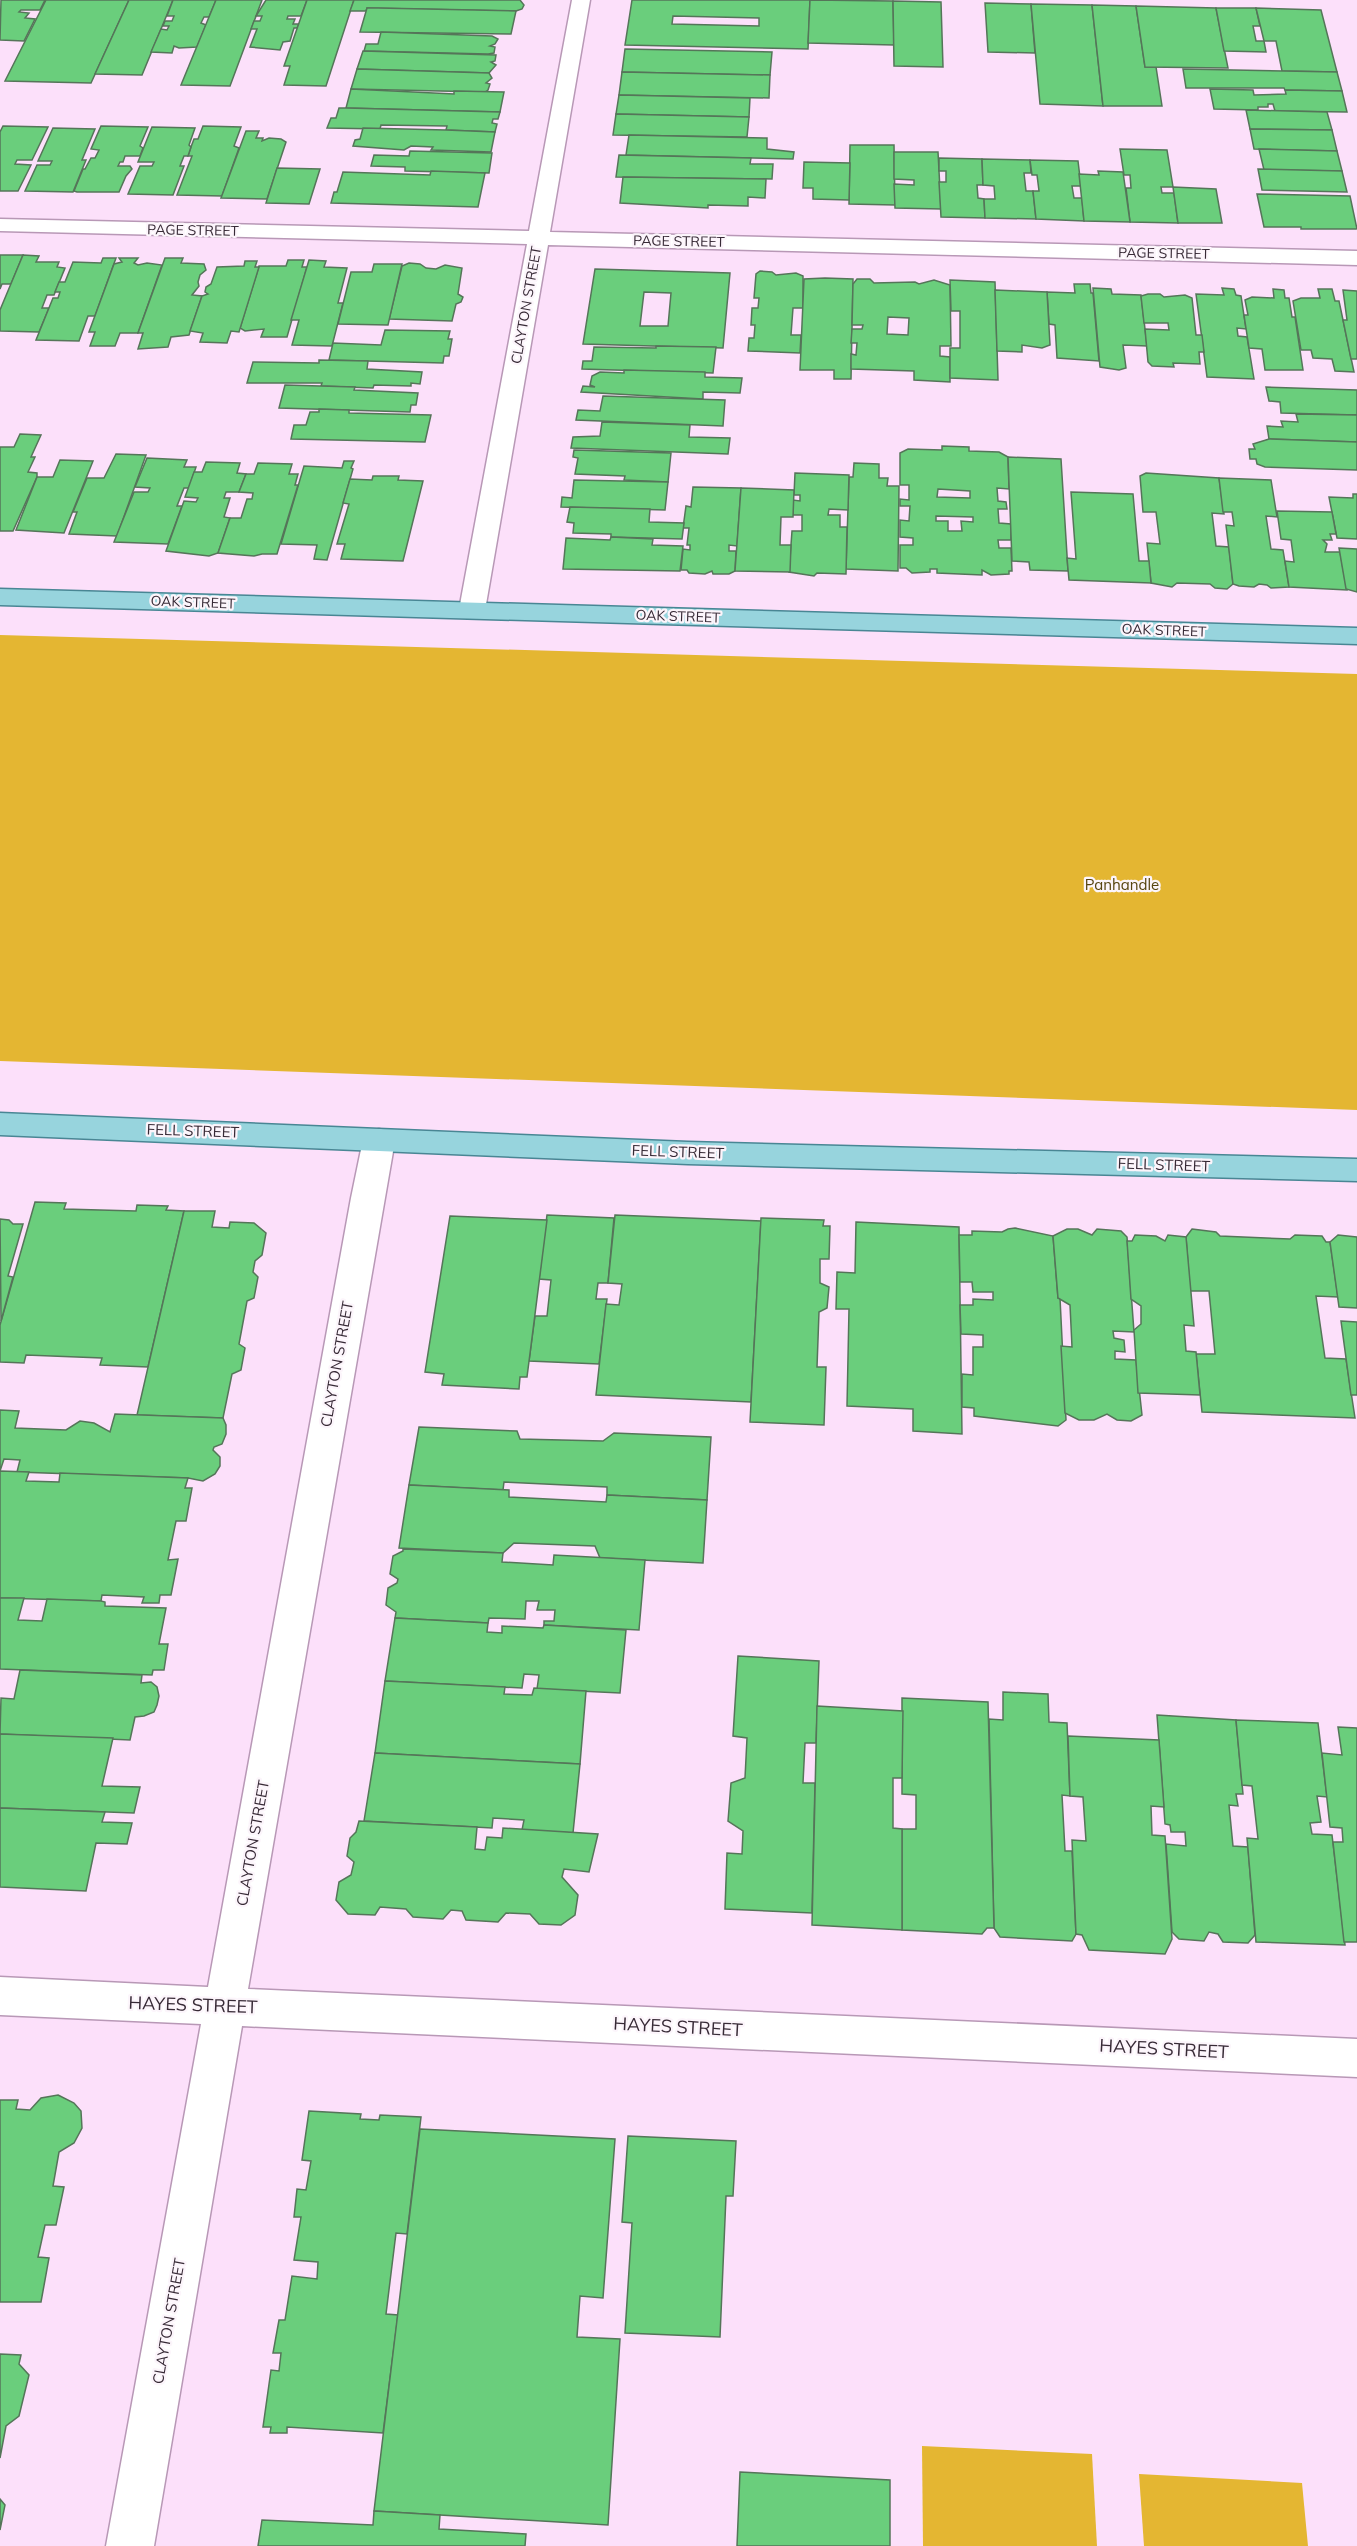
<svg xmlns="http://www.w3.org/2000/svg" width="1357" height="2546" font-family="Mulish,sans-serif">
  <rect width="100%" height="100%" fill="#fce0fa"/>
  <!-- green -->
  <g fill="#e4b632">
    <polygon points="0,635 1357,674 1357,1110 0,1061"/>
    <polygon points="922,2446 1092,2454 1097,2546 923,2546"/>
    <polygon points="1139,2474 1302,2483 1308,2546 1144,2546"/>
  </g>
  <!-- building -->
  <g fill="#6ace7c" stroke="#557559" stroke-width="1.5" fill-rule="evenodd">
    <polygon points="1,0 45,0 40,10 21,10 19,12 29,13 25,18 35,19 24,41 0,40"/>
    <polygon points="46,0 129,0 91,83 5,81"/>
    <polygon points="129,0 173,0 142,75 95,74"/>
    <polygon points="173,0 216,0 209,17 204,17 201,23 206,25 197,47 179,48 174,46 172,53 151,52 161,29 167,30 169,26 163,26 165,21 172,21 174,16 167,16"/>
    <polygon points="216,0 262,0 230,86 181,85"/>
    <polygon points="266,0 307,0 301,16 288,16 287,19 295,19 293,24 299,24 297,28 294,28 290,41 283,42 280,50 250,47 257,29 251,29 254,21 260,21 262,16 256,16"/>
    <polygon points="307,0 354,0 326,86 284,85 290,66 284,66"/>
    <polygon points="354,0 520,0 524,5 522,9 516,11 367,8 366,11 350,11"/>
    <path d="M632,0h178l-2,49 -183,-4zM673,16l86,2v8l-87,-2z"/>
    <polygon points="810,0 893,1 894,45 808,43"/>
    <polygon points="893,1 941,2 943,67 894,66"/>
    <polygon points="985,3 1031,4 1035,53 988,52"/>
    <polygon points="1031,4 1092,5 1103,106 1040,104"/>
    <polygon points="1092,5 1136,6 1145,67 1156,67 1162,106 1103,106"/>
    <polygon points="1136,6 1216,8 1228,68 1145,67"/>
    <polygon points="367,8 378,8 516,11 511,34 360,32"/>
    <polygon points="1216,8 1256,8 1260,26 1253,26 1256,41 1264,41 1266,52 1224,51"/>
    <polygon points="1256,8 1321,10 1337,72 1282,71 1276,41 1264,41"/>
    <polygon points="381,32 492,36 498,39 495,44 490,46 495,47 494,53 488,54 364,51 366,44 378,44"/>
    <polygon points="625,49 772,52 770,75 622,72"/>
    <polygon points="363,51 496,55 495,61 491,62 496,65 489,73 357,69"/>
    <polygon points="357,69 489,73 492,78 486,83 490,84 488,90 485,92 351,89"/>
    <polygon points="1183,69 1337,72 1342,91 1285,90 1284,88 1186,88"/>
    <polygon points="622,72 770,75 769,98 619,95"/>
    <polygon points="351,89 454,94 454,91 504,92 500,112 346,108"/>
    <polygon points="1210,89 1253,90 1254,95 1286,94 1285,90 1342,91 1347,112 1275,111 1273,104 1268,104 1268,107 1258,107 1258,110 1214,109"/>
    <polygon points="619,95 750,98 749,117 616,114"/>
    <polygon points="339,108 346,108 500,112 498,119 493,119 492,123 497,124 495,132 446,130 447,126 381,125 380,129 327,128 331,118 336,118"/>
    <polygon points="1246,110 1327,112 1332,130 1250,129"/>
    <polygon points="616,114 749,117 747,137 613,135"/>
    <polygon points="3,126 48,127 32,160 17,160 15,164 31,165 18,191 0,191 0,132"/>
    <polygon points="101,126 148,127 140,146 143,148 140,156 125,156 123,162 120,162 118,166 130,166 132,169 126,176 119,192 77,192 74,191 83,169 85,169 91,158 95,158 99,150 91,149"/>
    <polygon points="203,126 241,127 234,146 239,148 222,196 177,195 192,156 188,156 191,147 194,139 198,139"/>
    <polygon points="152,127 195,128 189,145 191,147 188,156 184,156 180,166 184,166 173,195 128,194 140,166 152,166 154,162 138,162"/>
    <polygon points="53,128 95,129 82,160 86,160 73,192 25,191 37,165 50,165 52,161 38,161"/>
    <polygon points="363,128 446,130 495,132 491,152 431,150 433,147 411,146 404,150 353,146 355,140 360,139"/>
    <polygon points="1250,129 1332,130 1337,151 1254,149"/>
    <polygon points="246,131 259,131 256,138 263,138 262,141 269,138 281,139 286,142 267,199 221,198"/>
    <polygon points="629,135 767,138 767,149 794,152 793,159 626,155"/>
    <polygon points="850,145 894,145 895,205 849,204"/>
    <polygon points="1120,149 1167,150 1173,187 1161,187 1162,193 1174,193 1178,223 1130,222 1126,188 1131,188 1130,175 1124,175"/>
    <polygon points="1259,149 1337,151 1342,171 1264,170"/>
    <polygon points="410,151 492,153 489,173 405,171 405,167 371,166 374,155 409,156"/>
    <polygon points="894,152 938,152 941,209 895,208 894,184 914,185 914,180 894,179"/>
    <polygon points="619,155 751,158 750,164 773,164 772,179 616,177"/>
    <polygon points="939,158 982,159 983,185 977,185 978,198 984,199 985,218 941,217 939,182 946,182 946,171 939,171"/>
    <polygon points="982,159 1030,160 1031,173 1024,173 1026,191 1033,191 1036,219 985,218 984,199 995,199 994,186 983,185"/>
    <polygon points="1030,160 1078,161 1081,186 1072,186 1074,198 1082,198 1084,221 1036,219 1033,191 1039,191 1037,175 1032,175"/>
    <polygon points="804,162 850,163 849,200 813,199 813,188 803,188"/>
    <polygon points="277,168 320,169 309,204 266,203"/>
    <polygon points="1258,169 1342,171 1347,192 1262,190"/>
    <polygon points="431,171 485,173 478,207 331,203 334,192 337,192 343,172 430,175"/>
    <polygon points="1098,171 1123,172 1130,222 1084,221 1079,174 1099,175"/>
    <polygon points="623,177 766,179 765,198 748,197 748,206 708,205 708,208 620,203"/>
    <polygon points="1173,187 1216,189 1222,223 1178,223"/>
    <polygon points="1257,194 1350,196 1357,229 1301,229 1301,227 1264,227"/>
    <polygon points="0,255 23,255 11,284 2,284 0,289"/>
    <polygon points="23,255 39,256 36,262 59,262 57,267 65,268 54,295 47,295 42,308 49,308 39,332 0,331 0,310"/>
    <polygon points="103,258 116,258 95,316 88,316 79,341 36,340 53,298 58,298 60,292 55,292 59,282 65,282 73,262 101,263"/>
    <polygon points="119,258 138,258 134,263 138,265 147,263 162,265 138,333 120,333 115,346 90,346 95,332 89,332 114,264 122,262"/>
    <polygon points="165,258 183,258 181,263 204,264 206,270 200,275 198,282 199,286 192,295 202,296 189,335 171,337 168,347 138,349 143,333 138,333"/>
    <polygon points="288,260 304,260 302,267 307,267 287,337 261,337 264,329 245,331 240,328 259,266 286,266"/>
    <polygon points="309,260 326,261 324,267 347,268 338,303 343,303 332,346 292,345 299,320 291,320"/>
    <polygon points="245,261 257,261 255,267 259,267 239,332 231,331 227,343 200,342 203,333 190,331 202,296 208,294 205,292 206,287 211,284 217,267 244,266"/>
    <polygon points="409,263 420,264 426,268 436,269 445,265 462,268 458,294 463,297 461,302 456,304 452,321 389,319 402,266"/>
    <polygon points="374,264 402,264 388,325 338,324 351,272 372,272"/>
    <path d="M595,269l135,4 -7,75 -140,-4zM644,292l27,1 -3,33h-28z"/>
    <polygon points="760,271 772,272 776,275 796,273 803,276 803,308 793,308 791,335 801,335 800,353 748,351 749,338 754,338 755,325 751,325 752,308 758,308 759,298 754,298 756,274"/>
    <polygon points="825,278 853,279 851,379 834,379 834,370 800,370 804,279"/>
    <path d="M857,279h13l4,4 41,-1 4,2 15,-4 16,5 1,61h-11v10l10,1v25l-36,-2v-9l-63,-2v-15l5,1 1,-12h-6l1,-14h10l1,-4h-11l1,-41zM888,317l21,1 -1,17 -21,-1z"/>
    <polygon points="950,280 995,282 998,380 950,378 950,348 960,348 960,311 951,311"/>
    <polygon points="1074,284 1090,284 1091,293 1093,293 1099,361 1057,358 1055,325 1049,324 1047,292 1075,293"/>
    <polygon points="1093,288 1111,289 1112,294 1141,295 1147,346 1123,345 1126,368 1119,370 1100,367"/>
    <polygon points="1222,288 1234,289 1236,295 1241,296 1246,329 1237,328 1238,336 1247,337 1254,379 1207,377 1196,294 1224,295"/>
    <polygon points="1273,289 1284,290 1285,298 1289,298 1292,317 1295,317 1303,370 1265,370 1262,349 1249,348 1244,315 1248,315 1245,300 1252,297 1274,298"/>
    <polygon points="1318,289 1332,289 1335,301 1339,301 1354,372 1335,371 1332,359 1313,358 1311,350 1301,350 1293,301 1301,298 1320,298"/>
    <polygon points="995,290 1047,292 1050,345 1042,348 1022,345 1022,352 997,351"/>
    <polygon points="1343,290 1357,291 1357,359 1351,359 1343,320 1347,320"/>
    <polygon points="1148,294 1160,294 1164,297 1185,295 1192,298 1196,335 1202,335 1204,352 1199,352 1200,364 1173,363 1174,367 1152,366 1148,362 1145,329 1169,330 1168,323 1144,323 1141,296"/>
    <polygon points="385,330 450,331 448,339 452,339 449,356 444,356 443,363 329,360 333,343 381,345"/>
    <polygon points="656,346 716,347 713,373 582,369 583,361 592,361 594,347 656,348"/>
    <polygon points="319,360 368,361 367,369 422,372 420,384 411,383 411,386 374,385 373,388 321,386 322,383 247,383 253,362 319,363"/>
    <polygon points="624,370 705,372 705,377 742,378 740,393 703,392 703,399 581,392 583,386 595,387 590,385 592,376 600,372 624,373"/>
    <polygon points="285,385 355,387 354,390 418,393 416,405 411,405 410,412 279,408"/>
    <polygon points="1266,387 1357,390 1357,415 1281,413 1280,402 1269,401"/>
    <polygon points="603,396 725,400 723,426 576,420 578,410 600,411"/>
    <polygon points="319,409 349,410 349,413 431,415 425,442 291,439 294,425 306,425 310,412 319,412"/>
    <polygon points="1296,414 1357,415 1357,442 1269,439 1267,426 1283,427 1281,421 1298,422"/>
    <polygon points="602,422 690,425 689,437 730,438 728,454 571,448 573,437 600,436"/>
    <polygon points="20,434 41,435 31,457 35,457 28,472 37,473 37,477 13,531 0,531 0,447 14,447"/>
    <polygon points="1269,439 1357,442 1357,470 1265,467 1257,464 1256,459 1250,459 1249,449 1255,449 1253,444"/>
    <path d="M942,446l27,1v4l30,1 9,5 1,32 -12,-1 1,13 8,1 1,7h-9l1,14 12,1v16h-13l1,8h12l1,23h-3v3l-18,1 -9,-5v5l-45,-2v-4h-7v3l-18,1 -6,-5h-6v-23h13v-7l-13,-1v-17l9,1 1,-15h-10v-7l9,1v-15h-9v-32l8,-4 34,1zM938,489l32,2v7l-33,-1zM936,516l37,1v5l-12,-1 1,10h-14v-10h-12z"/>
    <polygon points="574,450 671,453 668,482 624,480 625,476 575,474 578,458 573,457"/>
    <polygon points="116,454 146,455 117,536 69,534 77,512 73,512 87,478 104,478"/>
    <polygon points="1008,457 1061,459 1068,571 1030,570 1029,562 1012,561"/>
    <polygon points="147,458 187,460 184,467 196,467 189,488 184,488 177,506 182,506 168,544 114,542 134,492 148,492 150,488 135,487"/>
    <polygon points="60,460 93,461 64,533 16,530 37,477 53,477"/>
    <polygon points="344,461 354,461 351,468 353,469 327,560 314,559 317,545 281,544 304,466 342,468"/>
    <polygon points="206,462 240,463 237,473 246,474 239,492 226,492 224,498 230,498 224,517 230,518 218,553 209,556 166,551 184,501 196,502 198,498 185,497 194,472 202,472"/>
    <polygon points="258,463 292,464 289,474 298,474 295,485 298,485 277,554 262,554 254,556 218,553 230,518 241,518 247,499 252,499 253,493 239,492 246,474 254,474"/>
    <polygon points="854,463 879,464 879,478 888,478 887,486 899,486 898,571 846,569 849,477 853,477"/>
    <polygon points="795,473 849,475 848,510 829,509 828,515 840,515 840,527 847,527 846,574 817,573 814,576 789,572 792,531 802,531 802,515 793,515 793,500 800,501 800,495 794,495"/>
    <polygon points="1146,473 1219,478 1224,514 1212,513 1216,546 1229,547 1233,584 1227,589 1215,588 1210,584 1177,583 1172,587 1151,583 1147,543 1160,544 1156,512 1143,512 1140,476"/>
    <polygon points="373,476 399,476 398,480 423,481 403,561 341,559 345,544 337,544 349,504 343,503 350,479 372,480"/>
    <polygon points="1219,478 1271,480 1277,517 1266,516 1271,549 1283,550 1289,587 1271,588 1267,585 1259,584 1254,587 1239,586 1233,584 1226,525 1234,526 1232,512 1223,512"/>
    <polygon points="574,480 668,482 665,510 561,507 562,497 572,498"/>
    <polygon points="693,487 741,488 737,546 729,545 729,551 736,551 735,571 729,574 713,574 712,571 705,574 689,573 687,570 681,570 683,549 690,550 690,545 687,545 689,528 683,528 686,506 691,507"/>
    <polygon points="741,488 794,490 793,517 781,517 780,545 791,545 790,572 735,571"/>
    <polygon points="1071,492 1133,494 1139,561 1149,561 1151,583 1069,580 1067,558 1076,559"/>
    <polygon points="1353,494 1357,494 1357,539 1337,538 1329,497 1353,498"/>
    <polygon points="570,507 650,509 649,522 684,523 682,539 611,537 611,534 573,533 574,523 567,522"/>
    <polygon points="1277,511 1332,512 1336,534 1330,534 1332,540 1323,540 1327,544 1325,552 1340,552 1347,590 1289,587 1285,561 1294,562 1291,540 1281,539"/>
    <polygon points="611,537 653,539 652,545 683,546 680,571 563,569 566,538 610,540"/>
    <polygon points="1339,548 1357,549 1357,592 1346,589"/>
    <polygon points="35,1202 66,1203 64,1209 136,1211 137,1205 168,1206 166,1210 184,1211 148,1367 100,1365 102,1358 26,1355 24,1363 0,1362 0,1325"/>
    <polygon points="184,1211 215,1211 212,1227 229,1228 230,1222 254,1223 266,1233 262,1255 255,1261 253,1272 258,1277 254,1298 247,1301 239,1344 245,1348 241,1370 232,1374 223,1418 137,1415"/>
    <polygon points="547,1215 614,1218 608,1283 598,1283 596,1299 607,1299 599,1364 529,1361 535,1316 547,1316 551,1280 539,1279"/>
    <polygon points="615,1215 761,1221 751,1402 596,1395 606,1304 619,1305 622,1284 608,1283"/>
    <polygon points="450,1216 547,1220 527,1377 520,1377 519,1389 442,1385 444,1374 425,1372"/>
    <polygon points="761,1218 824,1220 823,1226 830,1226 829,1259 820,1259 820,1283 829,1287 827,1308 819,1312 817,1367 826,1367 824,1425 750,1422"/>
    <polygon points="0,1219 9,1220 13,1224 23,1224 8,1276 13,1277 1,1321"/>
    <polygon points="856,1222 959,1227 962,1434 913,1431 913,1409 847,1406 849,1309 836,1309 837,1272 855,1273"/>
    <polygon points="1015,1228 1053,1236 1058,1298 1060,1298 1066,1420 1058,1426 974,1416 974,1408 962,1407 962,1374 973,1375 973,1347 983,1347 983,1335 961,1334 960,1305 973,1305 973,1299 993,1300 993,1292 973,1292 972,1282 960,1282 959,1235 972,1235 972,1231 1002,1232 1008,1229"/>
    <polygon points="1067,1229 1078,1229 1092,1235 1097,1229 1121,1231 1127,1237 1134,1332 1113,1331 1114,1338 1124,1340 1125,1352 1115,1351 1115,1359 1136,1360 1142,1415 1131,1421 1117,1420 1107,1414 1094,1420 1079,1420 1065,1413 1061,1346 1072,1347 1070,1305 1058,1298 1053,1236"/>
    <polygon points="1192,1229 1216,1232 1220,1236 1290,1239 1295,1235 1322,1236 1326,1242 1330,1242 1338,1297 1316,1296 1325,1358 1346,1359 1355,1418 1202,1412 1196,1354 1215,1354 1209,1291 1190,1291 1186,1237"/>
    <polygon points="1135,1235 1156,1236 1165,1241 1168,1235 1186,1237 1194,1326 1184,1325 1186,1351 1196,1352 1200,1395 1138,1393 1134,1330 1141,1324 1141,1306 1131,1299 1127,1241 1132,1241"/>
    <polygon points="1338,1235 1357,1237 1357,1308 1339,1307 1330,1242"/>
    <polygon points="1341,1321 1357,1322 1357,1395 1351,1395"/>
    <polygon points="0,1410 19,1411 15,1428 66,1430 80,1421 94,1423 110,1432 115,1414 223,1418 226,1425 226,1434 222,1444 214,1447 213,1450 220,1457 220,1466 215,1474 203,1481 188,1478 17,1472 20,1460 4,1459 0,1471"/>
    <polygon points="419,1427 517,1431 520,1439 603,1441 614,1433 711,1437 707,1500 607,1495 607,1487 504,1482 503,1490 409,1485"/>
    <polygon points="0,1471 29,1472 26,1481 59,1482 60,1473 188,1478 185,1488 192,1488 186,1521 176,1521 168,1560 178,1559 171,1595 160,1595 159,1603 142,1603 144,1597 102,1595 101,1601 0,1598"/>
    <polygon points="409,1485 509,1490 509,1497 606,1502 607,1495 707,1500 703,1563 600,1558 595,1546 514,1543 503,1553 399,1548"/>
    <polygon points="403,1549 503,1553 502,1562 553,1565 554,1555 645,1560 639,1630 544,1625 544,1621 554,1621 555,1610 537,1610 539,1601 526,1601 525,1619 489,1618 488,1623 395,1618 396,1612 386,1605 388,1588 397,1583 398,1579 390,1574 393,1556 403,1551"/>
    <polygon points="0,1598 24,1598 18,1620 42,1621 47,1599 101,1601 105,1602 105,1606 166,1608 159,1644 168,1644 164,1670 153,1670 152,1675 0,1669"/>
    <polygon points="395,1618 488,1623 487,1632 502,1633 502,1626 543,1628 544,1625 626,1630 620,1693 537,1689 539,1675 524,1674 522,1688 385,1681"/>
    <polygon points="738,1656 819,1661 816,1743 805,1743 803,1783 815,1783 812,1913 725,1909 727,1853 742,1854 743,1831 728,1821 731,1783 745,1778 747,1738 733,1736"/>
    <polygon points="20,1670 142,1675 141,1683 151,1682 157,1687 159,1696 157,1705 154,1712 144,1716 135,1717 130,1740 0,1734 1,1698 14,1699"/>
    <polygon points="385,1681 505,1687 504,1694 532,1695 534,1688 586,1691 580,1764 375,1753"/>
    <polygon points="1003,1692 1048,1694 1049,1722 1067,1723 1070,1796 1062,1795 1065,1851 1072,1851 1076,1934 1072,1941 1000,1937 994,1928 989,1719 1003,1720"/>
    <polygon points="902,1698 988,1702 994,1928 987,1928 982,1934 902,1930 902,1829 916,1829 916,1795 902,1794"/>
    <polygon points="817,1706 903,1711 902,1778 893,1778 893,1828 902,1829 902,1930 812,1925"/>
    <polygon points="1157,1715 1236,1720 1243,1794 1236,1794 1238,1806 1229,1805 1233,1846 1248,1847 1255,1935 1248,1943 1223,1942 1218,1934 1209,1932 1204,1941 1179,1939 1172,1932 1166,1844 1186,1846 1185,1832 1171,1832 1170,1825 1165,1824"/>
    <polygon points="1236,1720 1318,1723 1327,1797 1317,1796 1321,1822 1310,1823 1312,1834 1332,1835 1345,1945 1256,1942 1247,1838 1258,1839 1252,1786 1242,1785"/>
    <polygon points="1338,1727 1357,1728 1357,1942 1344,1942 1333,1842 1343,1842 1342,1828 1330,1827 1322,1753 1342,1755"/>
    <polygon points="0,1734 113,1738 102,1786 140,1787 134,1813 0,1808"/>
    <polygon points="1068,1736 1159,1740 1164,1807 1151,1806 1152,1835 1165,1836 1172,1939 1165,1954 1089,1950 1082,1935 1076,1934 1072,1840 1086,1841 1083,1797 1070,1796"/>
    <polygon points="375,1753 580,1764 573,1833 522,1830 524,1820 493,1818 492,1828 364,1821"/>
    <polygon points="0,1808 105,1812 102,1822 132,1823 127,1844 96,1843 86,1891 0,1887"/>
    <polygon points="359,1821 477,1827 475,1849 485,1850 487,1837 502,1838 503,1828 598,1834 589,1872 564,1869 562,1877 578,1895 575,1915 561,1925 539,1924 530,1914 506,1913 498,1922 466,1920 462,1911 451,1910 443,1919 413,1917 406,1909 380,1907 375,1915 348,1914 336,1900 339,1882 351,1875 354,1862 347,1856 350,1838 356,1832"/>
    <polygon points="58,2095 74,2103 81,2111 82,2128 74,2143 59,2152 53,2186 64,2187 56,2225 45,2225 38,2257 49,2258 41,2302 0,2302 0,2100 18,2100 16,2109 30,2110 41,2098"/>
    <polygon points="309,2111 361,2114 360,2119 379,2120 380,2115 421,2117 407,2234 396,2233 386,2314 398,2315 383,2433 287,2427 287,2433 270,2433 271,2427 263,2427 271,2370 279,2371 281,2353 273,2353 279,2320 285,2320 292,2276 317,2279 318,2262 294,2260 301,2217 294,2217 297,2189 306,2190 311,2161 302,2160"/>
    <polygon points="420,2129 615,2139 603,2298 580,2296 577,2337 620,2339 608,2525 374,2511"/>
    <polygon points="628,2136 736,2141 733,2196 726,2196 720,2337 625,2333 632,2223 622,2222"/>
    <polygon points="0,2354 21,2355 19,2364 29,2375 19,2416 6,2426 0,2458"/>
    <polygon points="740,2472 890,2480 890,2546 737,2546"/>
    <polygon points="0,2499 5,2505 0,2530"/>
    <polygon points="374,2511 440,2515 439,2529 526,2534 525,2546 258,2546 262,2520 373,2525"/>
  </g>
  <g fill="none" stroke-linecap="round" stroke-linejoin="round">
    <!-- minor casing -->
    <g stroke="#b898b6" stroke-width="3">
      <g id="minor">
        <polygon points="572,0 590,0 550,232 1357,251 1357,265 548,245 485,610 481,615 472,618 463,615 459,610 527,244 0,231 0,219 529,231"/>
        <polygon points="379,1129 390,1132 395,1140 248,1989 1357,2039 1357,2077 242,2026 154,2546 106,2546 201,2024 0,2015 0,1977 208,1987 351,1198 363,1140 368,1132"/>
      </g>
    </g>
    <!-- major casing -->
    <g stroke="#498694" stroke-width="3">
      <g id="major">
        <polygon points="0,589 1357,628 1357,644 0,605"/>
        <polygon points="0,1113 688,1142 1357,1159 1357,1181 688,1164 0,1135"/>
      </g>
    </g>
    <!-- minor -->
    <use href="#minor" fill="#fff" fill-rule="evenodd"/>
    <!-- major -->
    <use href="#major" fill="#97d4dd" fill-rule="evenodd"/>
  </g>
  <g text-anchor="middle" stroke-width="4.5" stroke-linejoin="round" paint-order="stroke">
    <!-- far-street labels -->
    <g font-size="14" fill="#372a36" stroke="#fcf5fb">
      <text transform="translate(193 230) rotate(1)" y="5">PAGE STREET</text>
      <text transform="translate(679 241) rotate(1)" y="5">PAGE STREET</text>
      <text transform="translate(1164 253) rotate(1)" y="5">PAGE STREET</text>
      <text transform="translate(526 305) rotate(-80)" y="5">CLAYTON STREET</text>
      <text transform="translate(193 602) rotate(2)" y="5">OAK STREET</text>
      <text transform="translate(678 616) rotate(2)" y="5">OAK STREET</text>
      <text transform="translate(1164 630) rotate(2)" y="5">OAK STREET</text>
    </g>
    <!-- park labels -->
    <g font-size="15" fill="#57440f" stroke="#fcf5fb">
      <text x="1122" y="890">Panhandle</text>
    </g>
    <!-- street labels -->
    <g font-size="15" fill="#372a36" stroke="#fcf5fb">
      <text transform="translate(193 1131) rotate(2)" y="5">FELL STREET</text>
      <text transform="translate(678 1152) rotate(2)" y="5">FELL STREET</text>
      <text transform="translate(1164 1165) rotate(2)" y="5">FELL STREET</text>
      <text transform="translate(337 1364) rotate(-80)" y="5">CLAYTON STREET</text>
      <text transform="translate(253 1843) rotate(-80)" y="5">CLAYTON STREET</text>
      <text transform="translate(169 2321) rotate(-80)" y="5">CLAYTON STREET</text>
    </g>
    <!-- near-street labels -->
    <g font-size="18" fill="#372a36" stroke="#fcf5fb">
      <text transform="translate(193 2005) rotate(2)" y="6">HAYES STREET</text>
      <text transform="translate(678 2027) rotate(3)" y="6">HAYES STREET</text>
      <text transform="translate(1164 2049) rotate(3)" y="6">HAYES STREET</text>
    </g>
  </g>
</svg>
